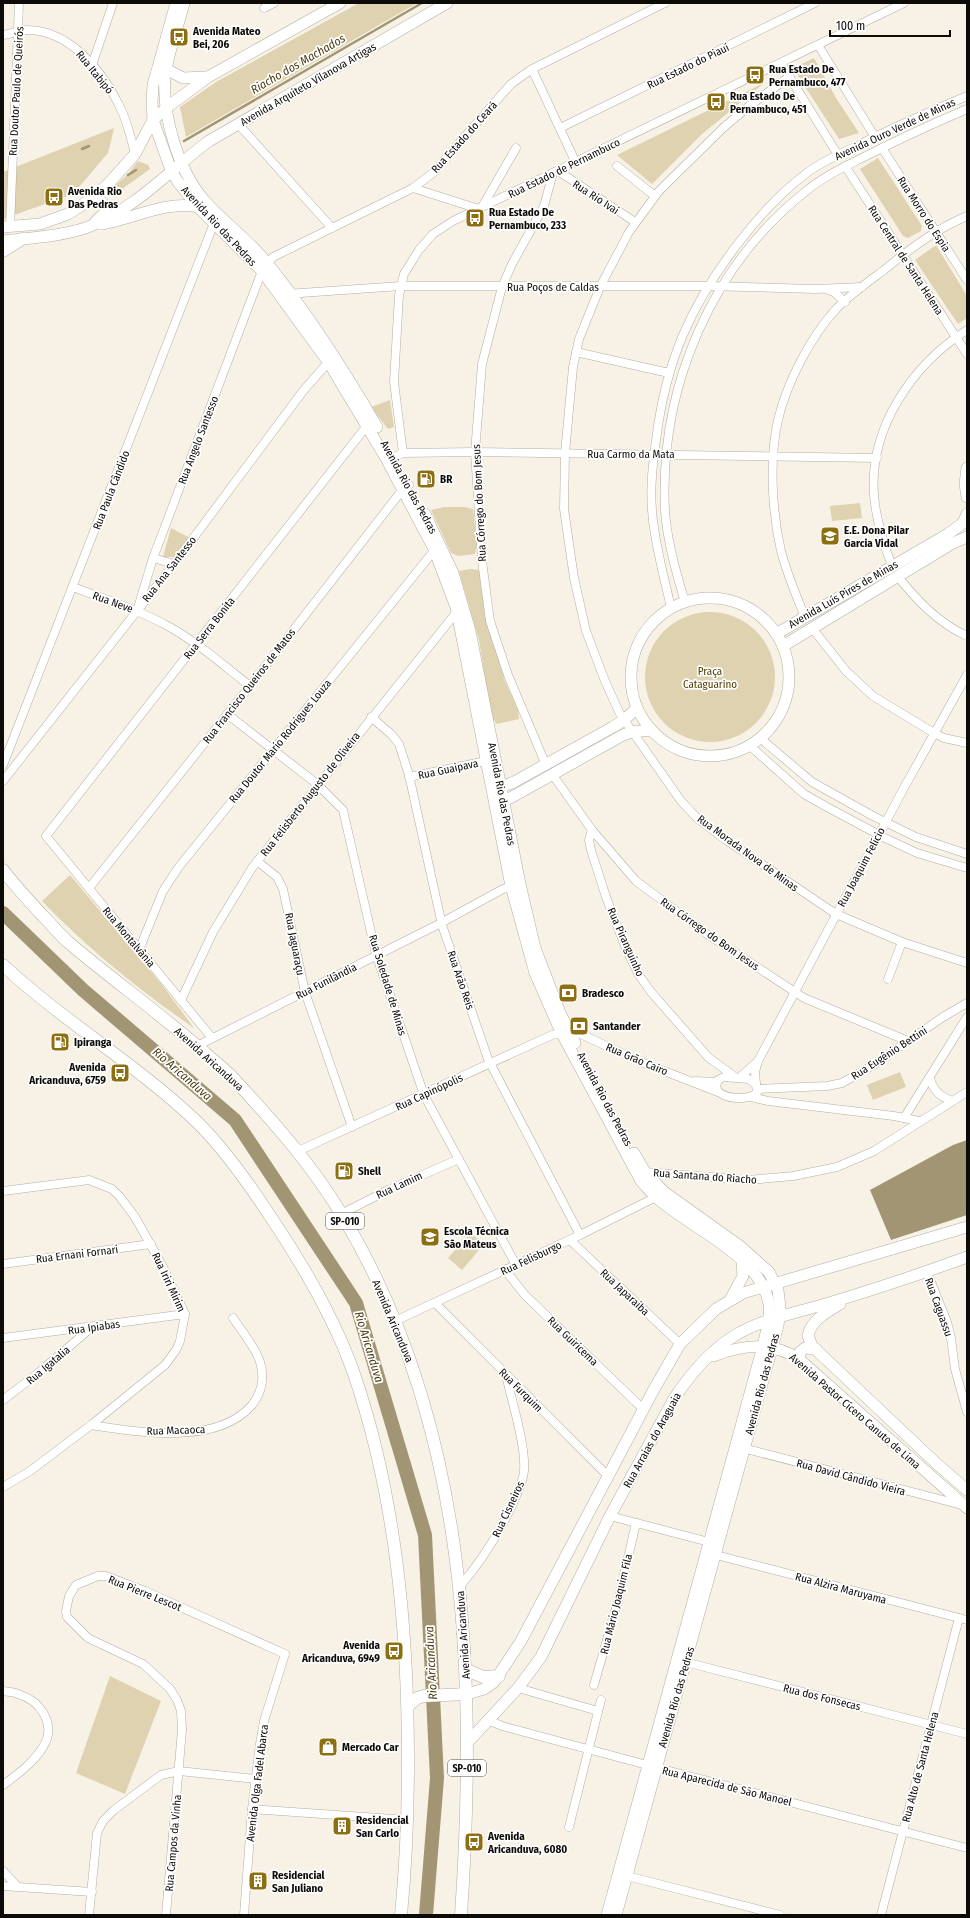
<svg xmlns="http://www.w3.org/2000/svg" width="970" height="1918" font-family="'Fira Sans Condensed',sans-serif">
  <rect width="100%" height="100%" fill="#f7f2e5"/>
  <!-- green -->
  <g fill="#dfd2b0">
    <polygon points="359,3 417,3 186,137 180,107 216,82"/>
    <polygon points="814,58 836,98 859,133 839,139 793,68"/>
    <polygon points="764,83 701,135 652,184 617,155"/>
    <polygon points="114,128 108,153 73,194 3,219 3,172"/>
    <polygon points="878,158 922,226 921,231 908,238 903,236 860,169"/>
    <polygon points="138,161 148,165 150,169 111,197 107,193 128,174"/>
    <polygon points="936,245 967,296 967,318 958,324 915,260"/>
    <polygon points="390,400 394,427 388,429 371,407"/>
    <polygon points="860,503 862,518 832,521 830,506"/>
    <polygon points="444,507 465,507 473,509 477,544 475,554 458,556 451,553 431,510"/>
    <polygon points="171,528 190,538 176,557 163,557"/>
    <polygon points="470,569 480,570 504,679 518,710 519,719 497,724 493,719 490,710 479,640 459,571"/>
    <circle cx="710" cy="677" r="65"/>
    <path d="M70,875l92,110 32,43c-55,-38 -106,-79 -152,-127z"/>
    <polygon points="900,1072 906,1087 873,1100 867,1085"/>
    <polygon points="470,1233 484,1244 462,1270 448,1258"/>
    <polygon points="110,1676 161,1701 125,1794 76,1773"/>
  </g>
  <!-- water -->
  <polygon fill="#a29574" points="967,1140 967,1215 891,1240 870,1190 953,1145"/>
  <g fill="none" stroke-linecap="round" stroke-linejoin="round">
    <!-- stream -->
    <g stroke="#a29574" stroke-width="2.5">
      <polyline points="184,141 422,3"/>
      <polyline points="82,149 89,146"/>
      <polyline points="128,175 136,170"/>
    </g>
    <!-- river -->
    <polyline stroke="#a29574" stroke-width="14" points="3,913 83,990 235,1120 356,1303 425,1535 437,1778 426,1915"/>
    <!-- minor casing -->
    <g stroke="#b3aea2" stroke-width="9">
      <g id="minor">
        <polyline points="264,8 274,3"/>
        <path d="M3,35c8,-1 16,-5 24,-5 42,0 75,40 92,75 8,15 12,33 16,49"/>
        <polyline points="818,45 875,137"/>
        <polyline points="781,63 838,155"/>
        <polyline points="92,65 113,3"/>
        <polyline points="532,69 576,163"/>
        <polyline points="789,77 749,106 723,128 659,191 629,232 600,287 579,339 573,367 565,453 564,509 574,578 586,631 605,681 620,714 681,801 697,818 726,840 836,914 902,942 967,963"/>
        <polyline points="239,125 332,228"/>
        <polyline points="560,128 815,3"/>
        <polyline points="882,148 967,280"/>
        <polyline points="617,166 655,196"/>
        <polyline points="845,166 967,354"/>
        <polyline points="558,171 635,222"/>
        <polyline points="413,188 479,209"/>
        <polyline points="482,207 516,148"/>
        <polyline points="10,227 19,3"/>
        <polyline points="826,289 834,292 845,302"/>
        <polyline points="286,294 401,286 707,286 815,289 862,287"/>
        <polyline points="576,352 669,373"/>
        <polyline points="403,453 394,382 399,295 404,274 419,250 433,234 453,221 904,3"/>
        <polyline points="387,460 403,453 475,452 877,458"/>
        <polyline points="153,558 174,564"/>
        <path d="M892,566c-9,-23 -16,-47 -18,-71 -5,-67 38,-130 93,-165"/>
        <path d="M898,577c20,24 40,46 69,59"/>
        <path d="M73,587c31,12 64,22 93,38 30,16 57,40 84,61"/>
        <path d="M685,602c-9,-29 -18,-61 -20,-91 -6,-123 46,-247 145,-323 16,-13 34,-21 52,-30 35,-18 70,-34 105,-49"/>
        <path d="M671,608c-7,-32 -17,-66 -19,-98 -2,-24 1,-47 4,-70 10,-80 35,-136 84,-199 20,-26 41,-49 68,-69 14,-10 31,-18 47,-25 36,-19 74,-35 112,-51"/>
        <polyline points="137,611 153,558 262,271 273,257 413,188 433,173 511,84 532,69 665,3"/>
        <path d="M805,617c-9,-22 -18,-43 -24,-66 -9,-39 -12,-92 -3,-131 9,-38 33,-84 59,-112 14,-14 31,-26 47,-38 26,-21 52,-41 83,-54"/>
        <polyline points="812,628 846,671 873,696 934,733 944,738 967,743"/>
        <polyline points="227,714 317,784 343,810 376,954 424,1095 516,1265"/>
        <polyline points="371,717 391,734 399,744 409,775 442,925 488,1059 580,1235"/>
        <polyline points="760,738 812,782 873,816 916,837 967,854"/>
        <polyline points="750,746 804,794 827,807 885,838 917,853 967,868"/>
        <polyline points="3,765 216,218"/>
        <polyline points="546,765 508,675 490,621 482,561 475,452 482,364 502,287 512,264 544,206 553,173"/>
        <polyline points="552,774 592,830 636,881 707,934 804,998 908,1041"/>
        <polyline points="409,777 486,761"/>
        <polyline points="3,781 174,564 303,391 324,367 333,360"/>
        <polyline points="592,830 589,840 591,850 606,897 627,951 639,975 651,992 708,1057 735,1077"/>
        <polyline points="257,861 277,877 283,889 305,992 352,1127"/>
        <polyline points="89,888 250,686 403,489 409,485"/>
        <polyline points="139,950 163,891 178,868 437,547"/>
        <polyline points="888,979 902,942"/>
        <polyline points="181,1000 213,932 252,868 459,609"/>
        <polyline points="212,1038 46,836 369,423"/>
        <polyline points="197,1046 439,924 503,889 515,885"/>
        <path d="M724,1077l24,2 8,5 1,9c-9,8 -39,7 -41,-7l2,-6z"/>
        <polyline points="739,1078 758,1061"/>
        <path d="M930,1078c3,13 10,18 22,23"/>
        <polyline points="695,1081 717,1082"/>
        <polyline points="756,1084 755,1072 758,1061 905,786 967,675"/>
        <polyline points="758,1089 827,1086 842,1083 875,1064 943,1017 967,1003"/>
        <polyline points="751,1097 768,1101 894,1116 919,1121"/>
        <polyline points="904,1118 967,1017"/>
        <polyline points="296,1152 552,1035 572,1030 641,1062 718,1092"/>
        <polyline points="644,1172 749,1180 793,1176 837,1167 874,1151 967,1092"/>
        <polyline points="3,1191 89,1180 112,1189 120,1197 135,1217 162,1265 185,1314 180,1341 176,1350 165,1365 91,1425 30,1471 3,1487"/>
        <polyline points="341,1214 388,1190 459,1159"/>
        <polyline points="570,1240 680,1344"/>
        <polyline points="3,1264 151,1244"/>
        <polyline points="505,1270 525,1295 643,1409"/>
        <polyline points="927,1272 947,1322 951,1338 955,1369 967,1412"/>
        <polyline points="435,1303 608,1476"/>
        <polyline points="395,1321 580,1235 660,1195"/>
        <polyline points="3,1338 185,1314"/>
        <polyline points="3,1400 37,1374 91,1328"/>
        <path d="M91,1425c47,7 126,21 161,-20 10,-13 13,-27 8,-43 -4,-14 -19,-32 -27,-44"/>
        <polyline points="739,1447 962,1505"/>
        <polyline points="610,1516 709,1542"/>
        <polyline points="716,1555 967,1620"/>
        <path d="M460,1586c22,-25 39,-53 53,-83 4,-10 10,-20 11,-32 2,-25 -12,-69 -18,-96"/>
        <polyline points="681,1661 967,1734"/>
        <polyline points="594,1685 618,1601 636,1523"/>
        <polyline points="518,1688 598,1711"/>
        <path d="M3,1691c5,1 11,1 15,3 23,7 39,31 25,53 -10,16 -25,27 -40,38"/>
        <polyline points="488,1720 502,1726 662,1769 967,1848"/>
        <polyline points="252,1809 408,1820"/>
        <polyline points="569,1827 601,1700"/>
        <polyline points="3,1871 18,1887"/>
        <polyline points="623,1875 780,1915"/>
        <polyline points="3,1886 92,1892"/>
        <polyline points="89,1915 97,1833 103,1821 114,1810 161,1775 179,1771 256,1779"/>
        <polyline points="166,1915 182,1730 181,1711 177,1700 170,1689 153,1673 143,1664 88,1638 67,1617 66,1611 69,1596 76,1585 98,1576 106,1576 145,1591 285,1654 264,1721 260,1744 252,1809 244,1915"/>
        <polyline points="881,1915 959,1618"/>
      </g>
    </g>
    <!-- major casing -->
    <g stroke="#b3aea2" stroke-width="12">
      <g id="major">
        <path d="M176,3l-23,82 -1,17 1,18 18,50 7,12 20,25 64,64 67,92 58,97 47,89 22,58 55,279 24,87 26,59 80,149c5,5 9,11 15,16 33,31 105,58 113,107 2,14 -3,28 -6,42l-156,569"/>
        <path d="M184,3c-6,24 -16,49 -19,73 -3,39 13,93 38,123 20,23 45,40 64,64 41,51 77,107 110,164"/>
        <polyline points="166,69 183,78 206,77"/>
        <polyline points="93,198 102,202 105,206 105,213 96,221"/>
        <path d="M102,224c31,-5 64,-24 96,-17"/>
        <polyline points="3,227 40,224 68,214 93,198 110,182 135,154 153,120 166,108 208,77 340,3"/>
        <path d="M3,241c27,-3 65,-5 90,-16 44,-18 79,-57 116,-84l238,-138"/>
        <polyline points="967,468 965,484 967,497"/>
        <polyline points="425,514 453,573 470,631 520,884 535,948 560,1013 575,1043"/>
        <circle cx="710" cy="677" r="79"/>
        <polyline points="776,634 948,534 963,523 967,514"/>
        <polyline points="783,646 951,544 967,537"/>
        <polyline points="496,789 514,782 613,727 624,720 637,708"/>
        <polyline points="498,803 512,797 623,735 632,732 651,730"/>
        <polyline points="730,1300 743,1276 742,1260"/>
        <path d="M840,1304c-12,7 -30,17 -32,32l4,10 125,118 30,26"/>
        <path d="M713,1356c30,-11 58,-15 86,3l168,149"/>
        <polyline points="799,1359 800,1352 805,1348 816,1349"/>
        <polyline points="467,1694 484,1689 494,1682 521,1641 653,1391 680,1344 716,1309 743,1293 967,1227"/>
        <path d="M468,1742l50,-54 23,-31 69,-141 65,-119c15,-22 34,-45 56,-59 29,-19 65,-25 98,-35 46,-14 92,-29 138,-46"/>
        <polyline points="616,1915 778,1326 780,1308 778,1290 769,1272 741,1247 664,1192 645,1172 634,1153"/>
      </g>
    </g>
    <!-- highway casing -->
    <g stroke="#b3aea2" stroke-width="13">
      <g id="highway">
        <polyline points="3,251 22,239"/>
        <path d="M3,870c12,16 26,31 40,46 8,8 16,18 25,26 40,34 83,65 123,99 13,12 28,23 41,36 41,44 82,90 113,143 124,209 132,459 116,695"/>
        <path d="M3,965c61,57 135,100 196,159 27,27 50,60 71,92 31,46 64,102 83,155 43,124 55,259 55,390 0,51 -2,103 -7,154"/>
        <polyline points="467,1670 483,1677 499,1676"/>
        <polyline points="408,1706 417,1698 424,1696 467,1694"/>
      </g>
    </g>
    <!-- minor -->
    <use href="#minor" stroke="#fff" stroke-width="8"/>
    <!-- major -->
    <use href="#major" stroke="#fff" stroke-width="11"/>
    <!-- highway -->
    <use href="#highway" stroke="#fff" stroke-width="12"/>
  </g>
  <!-- icons -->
  <defs>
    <g id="bus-square" transform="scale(1)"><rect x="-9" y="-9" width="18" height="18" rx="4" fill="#8b6f11" stroke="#fff"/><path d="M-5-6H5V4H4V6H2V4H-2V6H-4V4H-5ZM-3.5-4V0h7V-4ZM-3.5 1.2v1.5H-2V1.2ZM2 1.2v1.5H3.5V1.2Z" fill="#fff"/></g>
    <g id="fuel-square" transform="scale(1)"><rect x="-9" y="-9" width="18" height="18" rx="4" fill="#8b6f11" stroke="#fff"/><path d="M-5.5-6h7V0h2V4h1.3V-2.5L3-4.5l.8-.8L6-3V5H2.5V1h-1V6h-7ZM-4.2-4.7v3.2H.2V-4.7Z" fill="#fff"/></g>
    <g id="school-square" transform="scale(1)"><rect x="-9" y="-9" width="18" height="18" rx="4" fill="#8b6f11" stroke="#fff"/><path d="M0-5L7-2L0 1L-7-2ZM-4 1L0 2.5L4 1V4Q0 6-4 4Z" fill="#fff"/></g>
    <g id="bank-square" transform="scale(1)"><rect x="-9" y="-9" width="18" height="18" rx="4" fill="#8b6f11" stroke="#fff"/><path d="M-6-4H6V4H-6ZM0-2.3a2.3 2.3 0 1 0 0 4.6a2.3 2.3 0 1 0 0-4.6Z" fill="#fff"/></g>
    <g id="university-square" transform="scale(1)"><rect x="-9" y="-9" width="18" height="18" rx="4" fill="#8b6f11" stroke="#fff"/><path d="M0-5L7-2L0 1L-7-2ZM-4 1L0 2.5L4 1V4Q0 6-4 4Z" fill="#fff"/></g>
    <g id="shop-square" transform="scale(1)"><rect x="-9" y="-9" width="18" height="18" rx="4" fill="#8b6f11" stroke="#fff"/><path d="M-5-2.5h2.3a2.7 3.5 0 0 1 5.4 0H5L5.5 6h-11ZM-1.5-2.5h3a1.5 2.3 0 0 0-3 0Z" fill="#fff"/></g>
    <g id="building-square" transform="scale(1)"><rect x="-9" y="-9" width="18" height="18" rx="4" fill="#8b6f11" stroke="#fff"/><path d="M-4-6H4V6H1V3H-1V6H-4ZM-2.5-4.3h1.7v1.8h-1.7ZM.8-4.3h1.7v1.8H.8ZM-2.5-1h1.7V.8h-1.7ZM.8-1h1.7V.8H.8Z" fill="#fff"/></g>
  </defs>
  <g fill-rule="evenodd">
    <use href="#bus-square" x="179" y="37"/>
    <use href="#bus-square" x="755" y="75"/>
    <use href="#bus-square" x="716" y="102"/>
    <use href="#bus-square" x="54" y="197"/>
    <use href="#bus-square" x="475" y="218"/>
    <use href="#fuel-square" x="426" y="479"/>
    <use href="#school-square" x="830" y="536"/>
    <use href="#bank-square" x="568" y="993"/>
    <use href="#bank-square" x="579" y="1026"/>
    <use href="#fuel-square" x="60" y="1042"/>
    <use href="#bus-square" x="120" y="1073"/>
    <use href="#fuel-square" x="344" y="1171"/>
    <use href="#university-square" x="430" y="1237"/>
    <use href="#bus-square" x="394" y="1651"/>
    <use href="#shop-square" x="328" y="1747"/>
    <use href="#building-square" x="342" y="1826"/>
    <use href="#bus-square" x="474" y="1842"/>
    <use href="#building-square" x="258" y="1881"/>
  </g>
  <g text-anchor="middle" stroke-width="3.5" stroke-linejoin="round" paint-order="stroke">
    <!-- shield labels -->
    <g fill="#fff" stroke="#565451" stroke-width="1">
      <rect x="326" y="1213" width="38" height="16" rx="3"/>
      <rect x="448" y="1760" width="38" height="16" rx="3"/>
    </g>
    <g font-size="10" font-weight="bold" fill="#0d0b07">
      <text x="345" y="1225">SP-010</text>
      <text x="467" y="1772">SP-010</text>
    </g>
    <!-- poi labels -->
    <g font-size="11" font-weight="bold" fill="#0d0b07" stroke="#fff" text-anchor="start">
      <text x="193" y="35">Avenida Mateo<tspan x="193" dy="13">Bei, 206</tspan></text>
      <text x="769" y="73">Rua Estado De<tspan x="769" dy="13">Pernambuco, 477</tspan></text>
      <text x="730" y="100">Rua Estado De<tspan x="730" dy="13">Pernambuco, 451</tspan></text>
      <text x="68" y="195">Avenida Rio<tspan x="68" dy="13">Das Pedras</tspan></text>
      <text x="489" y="216">Rua Estado De<tspan x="489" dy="13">Pernambuco, 233</tspan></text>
      <text x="440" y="483">BR</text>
      <text x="844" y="534">E.E. Dona Pilar<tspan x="844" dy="13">Garcia Vidal</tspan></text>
      <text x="582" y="997">Bradesco</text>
      <text x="593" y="1030">Santander</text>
      <text x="74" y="1046">Ipiranga</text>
      <text x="106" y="1071" text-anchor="end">Avenida<tspan x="106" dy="13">Aricanduva, 6759</tspan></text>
      <text x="358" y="1175">Shell</text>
      <text x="444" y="1235">Escola Técnica<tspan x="444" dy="13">São Mateus</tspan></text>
      <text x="380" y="1649" text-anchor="end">Avenida<tspan x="380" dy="13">Aricanduva, 6949</tspan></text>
      <text x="342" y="1751">Mercado Car</text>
      <text x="356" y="1824">Residencial<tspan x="356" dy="13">San Carlo</tspan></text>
      <text x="488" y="1840">Avenida<tspan x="488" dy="13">Aricanduva, 6080</tspan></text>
      <text x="272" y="1879">Residencial<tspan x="272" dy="13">San Juliano</tspan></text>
    </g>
    <!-- street labels -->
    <g font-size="11" fill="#0d0b07" stroke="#fff">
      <text transform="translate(688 66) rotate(-26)" y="4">Rua Estado do Piauí</text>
      <text transform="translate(95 72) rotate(51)" y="4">Rua Itabipó</text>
      <text transform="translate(308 84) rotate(-30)" y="4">Avenida Arquiteto Vilanova Artigas</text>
      <text transform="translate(16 91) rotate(-87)" y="4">Rua Doutor Paulo de Queirós</text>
      <text transform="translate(895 129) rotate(-25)" y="4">Avenida Ouro Verde de Minas</text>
      <text transform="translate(464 137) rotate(-48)" y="4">Rua Estado do Ceará</text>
      <text transform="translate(564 168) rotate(-26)" y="4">Rua Estado de Pernambuco</text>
      <text transform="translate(596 197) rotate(33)" y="4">Rua Rio Ivai</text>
      <text transform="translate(924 214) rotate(57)" y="4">Rua Morro do Espia</text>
      <text transform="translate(219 226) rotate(47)" y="4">Avenida Rio das Pedras</text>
      <text transform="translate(906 260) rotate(57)" y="4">Rua Central de Santa Helena</text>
      <text x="553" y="291">Rua Poços de Caldas</text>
      <text transform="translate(198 440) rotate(-69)" y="4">Rua Angelo Santesso</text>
      <text x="631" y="458">Rua Carmo da Mata</text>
      <text transform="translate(409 487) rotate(61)" y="4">Avenida Rio das Pedras</text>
      <text transform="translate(111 490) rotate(-69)" y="4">Rua Paula Cândido</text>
      <text transform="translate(479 503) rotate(-93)" y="4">Rua Córrego do Bom Jesus</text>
      <text transform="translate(169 569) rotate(-52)" y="4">Rua Ana Santesso</text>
      <text transform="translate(843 594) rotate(-30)" y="4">Avenida Luís Pires de Minas</text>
      <text transform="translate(113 602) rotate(20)" y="4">Rua Neve</text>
      <text transform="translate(209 628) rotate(-52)" y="4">Rua Serra Bonita</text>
      <text transform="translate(249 686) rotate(-52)" y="4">Rua Francisco Queiros de Matos</text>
      <text transform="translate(280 741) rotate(-51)" y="4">Rua Doutor Mario Rodrigues Louza</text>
      <text transform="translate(448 769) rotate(-12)" y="4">Rua Guaipava</text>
      <text transform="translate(310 794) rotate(-52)" y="4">Rua Felisberto Augusto de Oliveira</text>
      <text transform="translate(502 794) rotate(79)" y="4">Avenida Rio das Pedras</text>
      <text transform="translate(748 853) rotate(36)" y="4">Rua Morada Nova de Minas</text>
      <text transform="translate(861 867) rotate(-62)" y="4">Rua Joaquim Felício</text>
      <text transform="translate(710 934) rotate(35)" y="4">Rua Córrego do Bom Jesus</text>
      <text transform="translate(129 937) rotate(50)" y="4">Rua Montalvânia</text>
      <text transform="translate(626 942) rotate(66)" y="4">Rua Piranguinho</text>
      <text transform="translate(295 944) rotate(79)" y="4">Rua Jaguaraçu</text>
      <text transform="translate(461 980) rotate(71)" y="4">Rua Arão Reis</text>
      <text transform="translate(326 981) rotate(-27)" y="4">Rua Funilândia</text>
      <text transform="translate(388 985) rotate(73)" y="4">Rua Soledade de Minas</text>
      <text transform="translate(889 1053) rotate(-33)" y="4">Rua Eugênio Bettini</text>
      <text transform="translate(209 1059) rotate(42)" y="4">Avenida Aricanduva</text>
      <text transform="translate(637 1059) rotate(23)" y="4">Rua Grão Cairo</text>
      <text transform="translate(429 1092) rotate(-25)" y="4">Rua Capinópolis</text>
      <text transform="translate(605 1099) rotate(62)" y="4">Avenida Rio das Pedras</text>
      <text transform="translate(705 1176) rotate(4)" y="4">Rua Santana do Riacho</text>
      <text transform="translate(399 1185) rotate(-25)" y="4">Rua Lamim</text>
      <text transform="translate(77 1254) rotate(-7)" y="4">Rua Ernani Fornari</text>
      <text transform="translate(531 1258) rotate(-25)" y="4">Rua Felisburgo</text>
      <text transform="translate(169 1282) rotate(65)" y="4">Rua Iriri Mirim</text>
      <text transform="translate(625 1292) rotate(43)" y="4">Rua Japaraiba</text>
      <text transform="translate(939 1307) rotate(70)" y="4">Rua Caguassu</text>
      <text transform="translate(393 1321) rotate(67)" y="4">Avenida Aricanduva</text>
      <text transform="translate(94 1327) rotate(-8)" y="4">Rua Ipiabas</text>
      <text transform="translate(573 1341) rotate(44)" y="4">Rua Guiricema</text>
      <text transform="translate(48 1365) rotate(-40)" y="4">Rua Igatalia</text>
      <text transform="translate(762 1384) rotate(-75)" y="4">Avenida Rio das Pedras</text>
      <text transform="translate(521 1390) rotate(45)" y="4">Rua Furquim</text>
      <text transform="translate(855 1411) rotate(41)" y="4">Avenida Pastor Cícero Canuto de Lima</text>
      <text transform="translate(176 1430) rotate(-2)" y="4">Rua Macaoca</text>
      <text transform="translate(652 1440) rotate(-61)" y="4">Rua Arraias do Araguaia</text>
      <text transform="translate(851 1477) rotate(15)" y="4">Rua David Cândido Vieira</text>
      <text transform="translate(508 1509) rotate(-65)" y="4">Rua Cisneiros</text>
      <text transform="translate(841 1588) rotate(15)" y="4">Rua Alzira Maruyama</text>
      <text transform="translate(145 1593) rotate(22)" y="4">Rua Pierre Lescot</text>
      <text transform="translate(616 1604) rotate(-76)" y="4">Rua Mário Joaquim Fila</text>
      <text transform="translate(463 1635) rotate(-94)" y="4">Avenida Aricanduva</text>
      <text transform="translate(676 1697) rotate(-74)" y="4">Avenida Rio das Pedras</text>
      <text transform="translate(822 1697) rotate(14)" y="4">Rua dos Fonsecas</text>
      <text transform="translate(920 1767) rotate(-75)" y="4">Rua Alto de Santa Helena</text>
      <text transform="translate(257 1783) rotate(-83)" y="4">Avenida Olga Fadel Abarca</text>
      <text transform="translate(727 1786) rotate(14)" y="4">Rua Aparecida de São Manoel</text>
      <text transform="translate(173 1843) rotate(-85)" y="4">Rua Campos da Vinha</text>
    </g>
    <!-- park labels -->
    <g font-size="11" fill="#513e00" stroke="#fff">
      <text x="710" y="675">Praça<tspan x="710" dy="13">Cataguarino</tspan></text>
    </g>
    <!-- water labels -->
    <g font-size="12" font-style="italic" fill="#4c3d12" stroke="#fff">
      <text transform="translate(298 64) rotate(-30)" y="4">Riacho dos Machados</text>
      <text transform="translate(182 1074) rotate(41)" y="4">Rio Aricanduva</text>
      <text transform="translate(369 1347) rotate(73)" y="4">Rio Aricanduva</text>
      <text transform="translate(431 1663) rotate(-93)" y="4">Rio Aricanduva</text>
    </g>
  </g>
  <!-- border -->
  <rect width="970" height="1918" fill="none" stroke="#0d0b07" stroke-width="8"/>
  <!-- scale -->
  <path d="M830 30v6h120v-6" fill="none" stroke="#0d0b07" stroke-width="2"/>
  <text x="836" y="30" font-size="12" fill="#0d0b07" stroke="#ffffff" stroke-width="3" paint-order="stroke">100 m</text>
</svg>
